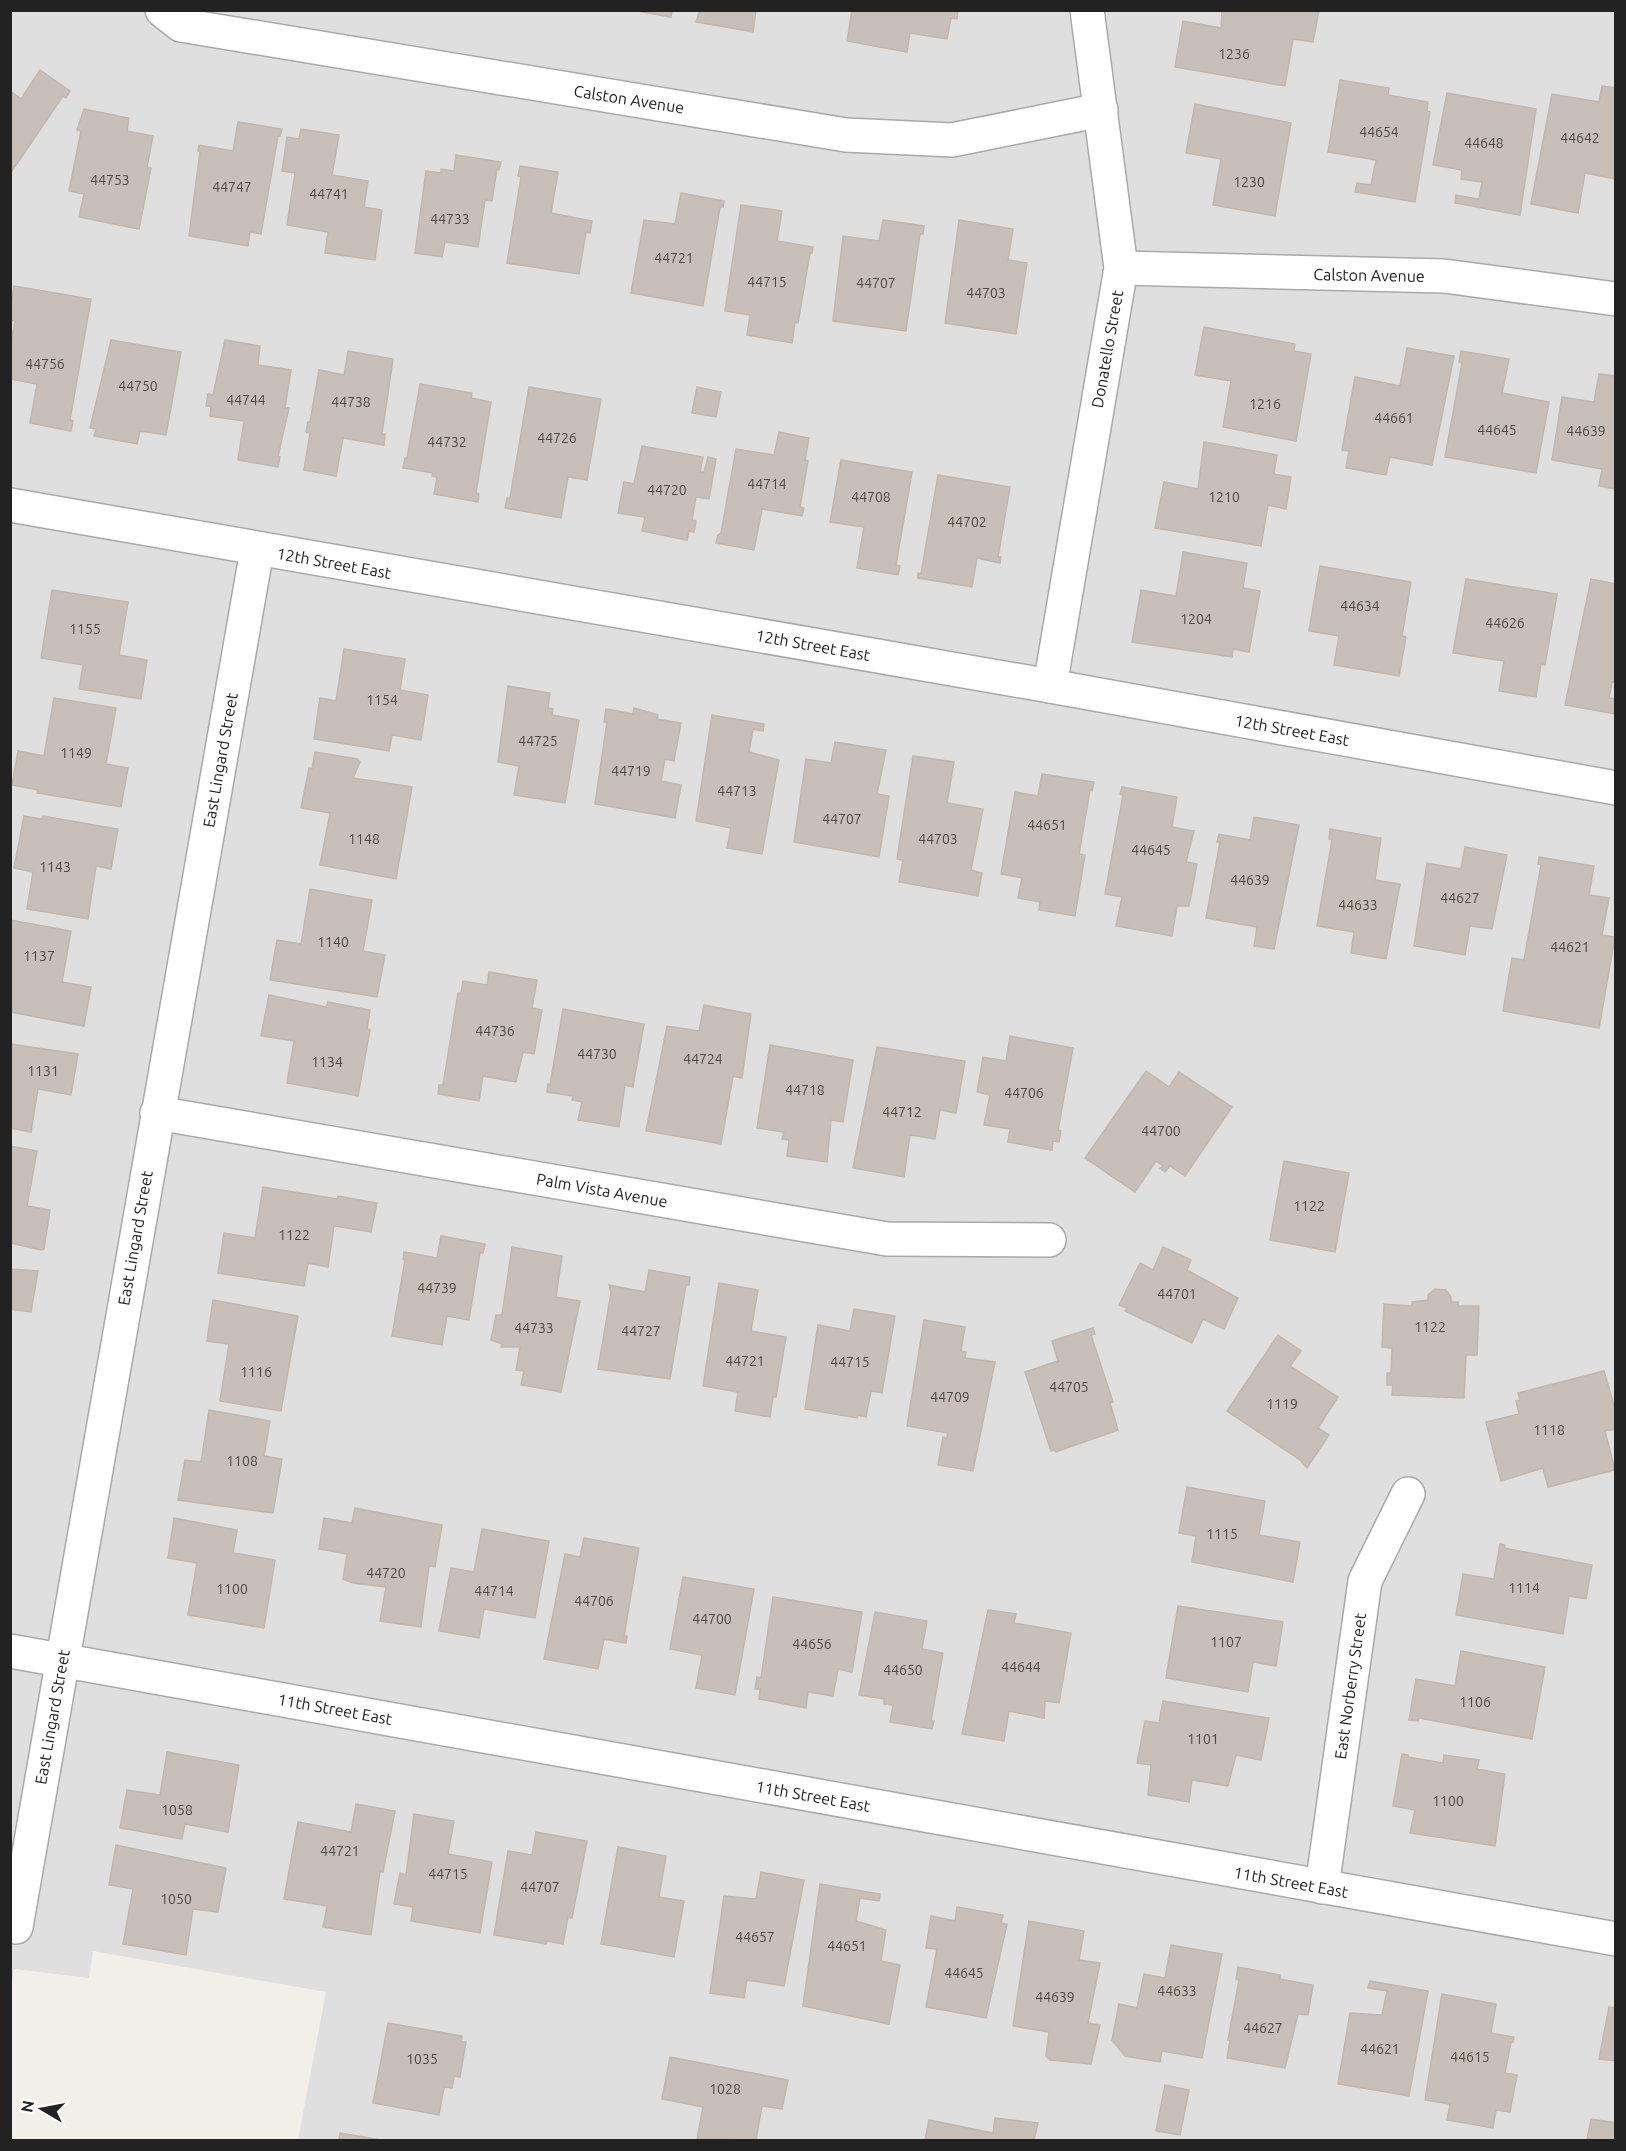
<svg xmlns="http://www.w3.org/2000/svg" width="1626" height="2151" font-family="Ubuntu,sans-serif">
  <rect width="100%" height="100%" fill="#f2efe9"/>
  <!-- residential -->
  <polygon fill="#e0dfdf" points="11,11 1615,11 1615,2140 298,2140 326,1992 93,1951 89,1978 14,1969 11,1986"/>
  <!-- building -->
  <g fill="#c7bfb8" stroke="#c4b6ab" stroke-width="1.5">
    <polygon points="632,10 672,10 671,17"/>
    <polygon points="700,10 756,10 753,32 696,22"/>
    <polygon points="852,10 958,10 957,19 951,18 947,39 910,33 907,52 847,41"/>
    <polygon points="1222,10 1319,10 1313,42 1293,39 1285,86 1175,67 1183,21 1221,28"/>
    <polygon points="40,70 70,91 66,98 63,96 10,174 10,91 21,99"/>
    <polygon points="1340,80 1389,88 1388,95 1428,102 1427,111 1430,112 1415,202 1355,192 1357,183 1371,185 1376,160 1328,152"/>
    <polygon points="1602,86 1616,88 1616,179 1585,173 1578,213 1531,204 1552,94 1599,102"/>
    <polygon points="1447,93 1536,109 1520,215 1455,203 1456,195 1479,199 1482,182 1461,179 1462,170 1433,165"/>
    <polygon points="1195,104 1291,123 1275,216 1213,205 1221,159 1186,153"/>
    <polygon points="84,109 129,118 127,131 153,136 147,167 151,168 139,229 79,217 84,194 69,191 81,131 77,130"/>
    <polygon points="238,122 282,129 280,136 278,136 261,234 250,232 248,246 189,236 200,152 198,151 199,145 233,151"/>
    <polygon points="301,129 339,135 332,175 368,181 364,207 382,210 375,260 325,253 328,232 287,225 295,173 282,171 287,137 299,139"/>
    <polygon points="456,155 501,162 499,170 497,169 492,201 485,200 478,247 445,242 442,257 415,253 426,171 441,173 441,169 454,171"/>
    <polygon points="520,166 558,172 551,213 592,221 590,233 586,232 579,274 507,263 521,177 518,176"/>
    <polygon points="681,193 724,201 723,207 720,207 703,306 631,293 644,220 675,224"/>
    <polygon points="741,205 782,211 777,241 813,247 812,253 810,253 798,323 795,322 792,343 747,335 750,315 725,311"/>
    <polygon points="883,220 924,226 923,234 920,234 906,331 833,321 843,236 879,241"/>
    <polygon points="959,220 1013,229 1008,260 1027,263 1016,334 945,323"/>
    <polygon points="14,286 91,299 70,420 73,421 71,431 30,423 37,384 10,379 10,348 15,321 10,320 10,311"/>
    <polygon points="1204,327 1295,344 1294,351 1311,354 1296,441 1223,427 1231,381 1195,375"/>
    <polygon points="111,340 181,352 166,435 140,431 137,444 94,436 96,429 90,428"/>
    <polygon points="225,340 260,346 258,365 291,370 285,408 289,408 278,456 280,457 278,467 238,460 244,421 210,416 211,407 206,406 208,394 213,395"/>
    <polygon points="1407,348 1454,356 1432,465 1390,457 1386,475 1346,468 1349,451 1342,450 1355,377 1400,386"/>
    <polygon points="348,351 393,359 382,434 385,434 384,445 343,438 336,476 304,470 310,433 306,432 308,422 310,422 319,370 344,375"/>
    <polygon points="1461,351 1509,359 1502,393 1549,402 1536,473 1445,457 1462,363 1459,362"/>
    <polygon points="1599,374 1616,376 1616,489 1599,486 1602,469 1552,460 1562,397 1594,402"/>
    <polygon points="420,384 472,393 471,398 491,402 476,493 479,494 478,502 434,494 437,477 432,476 433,473 403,468 405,458 407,458"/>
    <polygon points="529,387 601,399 587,480 568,477 561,518 505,508 507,498 510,498"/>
    <polygon points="697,387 721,392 716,417 692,413"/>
    <polygon points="779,432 809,438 805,460 808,461 800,507 804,508 802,516 762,509 754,550 716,543 718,535 721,533 736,449 774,455"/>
    <polygon points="1204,442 1277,455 1274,474 1291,477 1286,509 1268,505 1261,546 1155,528 1164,482 1198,489"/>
    <polygon points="642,446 703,457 700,472 704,472 708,457 716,459 709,499 696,497 692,520 696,521 694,532 689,531 687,540 642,531 645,517 618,513 624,482 634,484"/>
    <polygon points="841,460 912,472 896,565 900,566 898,575 857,568 864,527 830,522"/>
    <polygon points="938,475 1010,487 998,557 1001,557 1000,563 977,558 972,587 918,578 918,573 921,574"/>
    <polygon points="1183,552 1247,563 1243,588 1260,591 1249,652 1233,649 1232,657 1132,642 1141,590 1176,596"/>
    <polygon points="1320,566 1411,582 1402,636 1406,637 1399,676 1334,665 1339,636 1309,631"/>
    <polygon points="1466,579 1557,594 1545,665 1541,664 1536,697 1499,691 1504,661 1453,653"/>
    <polygon points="1591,579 1616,584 1616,682 1612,682 1609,698 1616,699 1616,714 1565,705"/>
    <polygon points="52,590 128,602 119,655 147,660 141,699 79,689 83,665 41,658"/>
    <polygon points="344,649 405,659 400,690 428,695 421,740 392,735 389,751 314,739 320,698 336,701"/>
    <polygon points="508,686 550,693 548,708 553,709 552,715 579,720 565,803 514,795 519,766 498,762"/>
    <polygon points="54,698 116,708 106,764 128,768 121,807 37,793 38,790 12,785 18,751 44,756"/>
    <polygon points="634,708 658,715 657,719 681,723 674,761 665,759 661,781 681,785 675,818 595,804 607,722 604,722 606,709 633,714"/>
    <polygon points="712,715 764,724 763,731 753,729 749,752 779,760 762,854 727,848 731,828 696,821"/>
    <polygon points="835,742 886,750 877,794 889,796 879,857 794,842 806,759 831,763"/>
    <polygon points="315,752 357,759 360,762 353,778 412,787 396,879 320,865 330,813 301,808 309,768 312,769"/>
    <polygon points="913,756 954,762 947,803 983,809 971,870 982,873 978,896 899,882 903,860 897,859"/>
    <polygon points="1042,774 1094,782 1092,791 1090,790 1079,854 1085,855 1075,916 1039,910 1040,902 1018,898 1022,878 1001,874 1015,792 1038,796"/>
    <polygon points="1122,787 1177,797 1172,827 1194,831 1186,862 1197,864 1189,906 1177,906 1172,936 1116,926 1122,897 1105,894 1123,795 1120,794"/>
    <polygon points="24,816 42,819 43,816 118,829 111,869 96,866 88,919 27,909 33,872 14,868"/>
    <polygon points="1254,817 1299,825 1274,949 1254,946 1257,927 1206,918 1220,842 1217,842 1219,834 1250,840"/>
    <polygon points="1330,829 1381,838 1375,880 1400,884 1386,959 1351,953 1354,932 1317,926 1332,840 1329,839"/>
    <polygon points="1465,847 1507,855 1492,929 1470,926 1465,955 1414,946 1427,863 1461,869"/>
    <polygon points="1539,857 1594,866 1589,895 1609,898 1602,935 1615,937 1599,1028 1503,1011 1512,958 1524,960 1541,865 1538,864"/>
    <polygon points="310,889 372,900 363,951 385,955 377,997 270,980 277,940 301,944"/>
    <polygon points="10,920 71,931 62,982 91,987 84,1026 10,1012"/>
    <polygon points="489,972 537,980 532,1008 542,1010 534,1054 523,1052 516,1082 483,1076 479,1101 438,1094 439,1085 443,1085 458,993 461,993 463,981 487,985"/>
    <polygon points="269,995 326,1007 328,1002 370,1010 367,1029 370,1030 358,1096 287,1083 294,1041 261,1036"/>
    <polygon points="704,1005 751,1014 742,1078 733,1076 721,1144 646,1131 667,1026 699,1031"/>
    <polygon points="563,1009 644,1024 633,1087 625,1085 619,1127 578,1120 582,1102 572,1100 573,1096 547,1092 548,1084 550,1085"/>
    <polygon points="1010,1036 1073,1048 1058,1130 1061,1131 1059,1142 1053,1141 1052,1150 1008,1142 1010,1129 984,1125 990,1095 977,1092 983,1057 1006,1061"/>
    <polygon points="10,1044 78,1054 71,1095 38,1089 31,1132 10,1128"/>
    <polygon points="770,1045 853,1060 843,1122 831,1120 827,1162 787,1156 789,1140 782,1139 784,1132 757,1128"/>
    <polygon points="877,1047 965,1061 956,1113 940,1110 935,1139 910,1135 904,1177 853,1168"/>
    <polygon points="1146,1071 1169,1087 1179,1072 1232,1107 1185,1176 1170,1166 1165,1172 1160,1168 1163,1166 1156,1161 1135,1192 1085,1158"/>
    <polygon points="10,1146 37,1151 27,1206 50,1210 44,1249 41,1250 10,1243"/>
    <polygon points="1284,1161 1349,1173 1335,1252 1270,1240"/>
    <polygon points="263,1187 337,1199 338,1196 377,1203 371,1232 334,1226 328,1267 308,1263 304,1286 218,1273 224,1233 255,1238"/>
    <polygon points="441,1236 485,1244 483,1253 480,1253 469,1320 447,1316 442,1345 392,1336 405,1260 403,1259 404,1252 437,1258"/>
    <polygon points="512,1247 562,1256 556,1297 580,1301 561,1392 521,1385 524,1371 516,1370 520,1347 501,1347 502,1344 491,1340 496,1315 502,1315"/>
    <polygon points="1163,1247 1191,1260 1187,1270 1238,1298 1224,1329 1203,1319 1192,1343 1125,1311 1127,1308 1119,1305 1140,1263 1153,1270"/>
    <polygon points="10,1269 38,1271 31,1312 10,1309"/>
    <polygon points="649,1270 690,1277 689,1285 686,1285 670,1379 598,1369 611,1293 609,1285 645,1292"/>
    <polygon points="719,1283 758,1290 751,1331 786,1337 776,1397 773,1397 770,1417 735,1411 738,1392 703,1386"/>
    <polygon points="1435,1289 1446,1290 1451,1297 1451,1302 1458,1302 1458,1306 1479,1306 1477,1355 1466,1355 1464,1398 1392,1395 1393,1385 1387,1385 1387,1373 1391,1373 1392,1348 1382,1347 1384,1304 1412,1306 1412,1302 1428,1300 1428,1295"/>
    <polygon points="213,1300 298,1316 281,1411 220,1401 229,1344 207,1341"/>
    <polygon points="854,1309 895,1316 882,1393 871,1391 866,1417 858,1415 857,1418 805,1409 818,1325 850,1331"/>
    <polygon points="924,1320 965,1327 961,1351 966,1352 965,1358 995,1362 973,1471 938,1465 943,1437 947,1438 948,1433 907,1426"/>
    <polygon points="1093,1328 1095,1334 1091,1335 1113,1402 1110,1403 1118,1430 1056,1452 1054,1450 1051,1451 1025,1372 1058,1361 1052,1341"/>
    <polygon points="1278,1335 1301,1351 1290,1366 1338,1397 1318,1428 1329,1435 1307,1468 1300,1460 1227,1411"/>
    <polygon points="1604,1371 1616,1412 1616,1429 1605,1431 1615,1470 1548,1487 1543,1468 1501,1481 1486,1422 1519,1414 1516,1401 1520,1400 1518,1393"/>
    <polygon points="209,1410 270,1421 264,1456 282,1459 273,1513 178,1500 185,1460 201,1462"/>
    <polygon points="1187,1487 1265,1501 1259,1535 1300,1542 1293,1582 1192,1562 1196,1536 1179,1533"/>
    <polygon points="355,1508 442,1525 435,1567 429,1566 421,1627 380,1621 386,1587 353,1583 343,1579 347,1554 319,1549 324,1518 352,1523"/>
    <polygon points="174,1518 237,1530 233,1553 275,1560 264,1628 188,1615 197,1563 168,1558"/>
    <polygon points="482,1529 549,1541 535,1618 484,1609 479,1638 439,1631 451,1568 474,1572"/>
    <polygon points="584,1538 639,1548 624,1636 627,1636 626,1643 604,1639 598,1669 544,1659 565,1554 580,1557"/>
    <polygon points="1500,1544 1505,1545 1504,1548 1592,1565 1586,1599 1569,1596 1563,1634 1456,1615 1463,1574 1494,1579"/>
    <polygon points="683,1577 754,1589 735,1695 696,1688 702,1655 670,1649"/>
    <polygon points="773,1597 862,1612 852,1672 838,1669 833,1696 808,1692 806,1708 759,1699 760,1689 755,1689 757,1677 761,1678"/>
    <polygon points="1178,1606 1283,1622 1276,1666 1253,1662 1248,1692 1166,1678"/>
    <polygon points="988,1610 1016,1614 1014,1623 1071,1633 1059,1703 1045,1701 1044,1718 1009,1711 1004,1741 962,1734"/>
    <polygon points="875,1612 927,1621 922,1649 943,1653 931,1721 934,1721 932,1729 890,1722 893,1705 884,1704 884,1699 859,1695"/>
    <polygon points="1461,1651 1545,1667 1532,1739 1419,1718 1418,1721 1409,1720 1416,1679 1455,1686"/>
    <polygon points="1163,1701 1269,1718 1261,1760 1236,1755 1228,1786 1192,1780 1189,1802 1148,1795 1151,1765 1137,1763 1145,1721 1159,1723"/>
    <polygon points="167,1752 239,1765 228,1832 185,1824 182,1839 120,1828 127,1790 160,1795"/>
    <polygon points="1402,1754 1408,1755 1408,1757 1443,1763 1444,1755 1479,1760 1477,1769 1505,1774 1495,1846 1410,1833 1415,1810 1393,1806"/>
    <polygon points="356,1804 395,1811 383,1872 380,1871 371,1935 323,1927 327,1906 284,1899 298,1822 351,1832"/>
    <polygon points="414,1814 454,1821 448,1854 492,1862 480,1933 411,1921 413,1907 394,1904 400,1873 406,1875"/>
    <polygon points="536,1832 587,1841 572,1918 568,1917 563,1944 547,1941 546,1944 494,1935 508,1851 532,1855"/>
    <polygon points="116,1845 226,1868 218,1912 193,1909 186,1955 123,1944 133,1889 109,1885"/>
    <polygon points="618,1847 666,1856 659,1897 684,1901 674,1957 601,1944"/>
    <polygon points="761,1872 804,1880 784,1986 747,1980 744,1998 710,1993 724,1896 756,1899"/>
    <polygon points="820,1884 880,1894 879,1901 860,1898 856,1921 886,1930 881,1961 900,1965 889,2024 803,2006"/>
    <polygon points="957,1907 1003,1915 1001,1923 1007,1924 986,2018 926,2007 937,1949 926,1948 931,1916 955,1921"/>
    <polygon points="1029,1921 1084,1931 1079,1960 1100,1963 1088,2023 1100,2025 1091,2064 1050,2060 1046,2056 1049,2032 1013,2026"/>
    <polygon points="1171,1945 1222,1954 1202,2058 1162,2051 1160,2062 1125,2056 1112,2040 1119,2004 1137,2008 1144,1974 1165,1978"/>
    <polygon points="1238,1967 1280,1975 1280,1979 1313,1985 1308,2015 1298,2014 1285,2068 1227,2058 1230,2041 1228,2040 1239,1980 1236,1979"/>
    <polygon points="1370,1981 1428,1991 1409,2096 1338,2084 1350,2013 1382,2015 1387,1991 1368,1988"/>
    <polygon points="1442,1994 1496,2004 1491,2033 1514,2037 1513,2042 1511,2042 1505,2073 1517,2075 1510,2112 1496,2110 1493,2128 1447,2120 1450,2104 1425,2100"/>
    <polygon points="1609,2007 1616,2008 1616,2061 1599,2059"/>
    <polygon points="388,2023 462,2036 461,2042 466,2042 460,2077 454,2076 452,2088 444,2087 439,2115 373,2103"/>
    <polygon points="670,2057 788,2080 782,2109 762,2106 756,2140 697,2139 703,2107 662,2099"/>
    <polygon points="1165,2085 1189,2090 1180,2135 1156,2131"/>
    <polygon points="995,2118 1038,2123 1034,2140 925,2140 929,2120 993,2133"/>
    <polygon points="1591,2119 1616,2123 1616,2140 1587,2140"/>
    <polygon points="340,2133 381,2140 339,2140"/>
  </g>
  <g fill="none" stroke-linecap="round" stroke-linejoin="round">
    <!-- street casing -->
    <g stroke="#a9a9a9" stroke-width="36">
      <g id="street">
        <polyline points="162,10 181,25 846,135 952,140 1101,110"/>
        <polyline points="1121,268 1444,276 1616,299"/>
        <polyline points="10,505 1050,686 1616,788"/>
        <polyline points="1050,686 1121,268 1087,10"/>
        <polyline points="157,1113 887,1239 1049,1240"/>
        <polyline points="10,1651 1616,1939"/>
        <polyline points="1322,1887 1365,1581 1408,1494"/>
        <polyline points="16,1927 257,550"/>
      </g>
    </g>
    <!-- street -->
    <use href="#street" stroke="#fff" stroke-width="33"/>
  </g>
  <g text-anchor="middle" stroke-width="5" stroke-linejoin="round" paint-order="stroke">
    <!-- number labels -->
    <g font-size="14" fill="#4b4948">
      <text x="1234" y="59">1236</text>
      <text x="1379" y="137">44654</text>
      <text x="1580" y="143">44642</text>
      <text x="1484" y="148">44648</text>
      <text x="110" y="185">44753</text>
      <text x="1249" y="187">1230</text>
      <text x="232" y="192">44747</text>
      <text x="329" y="199">44741</text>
      <text x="450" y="224">44733</text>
      <text x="674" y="263">44721</text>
      <text x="767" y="287">44715</text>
      <text x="876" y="288">44707</text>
      <text x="986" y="298">44703</text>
      <text x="45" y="369">44756</text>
      <text x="138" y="391">44750</text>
      <text x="246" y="405">44744</text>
      <text x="351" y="407">44738</text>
      <text x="1265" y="409">1216</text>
      <text x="1394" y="423">44661</text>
      <text x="1497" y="435">44645</text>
      <text x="1586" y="436">44639</text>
      <text x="557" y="443">44726</text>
      <text x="447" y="447">44732</text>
      <text x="767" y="489">44714</text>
      <text x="667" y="495">44720</text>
      <text x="871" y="502">44708</text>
      <text x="1224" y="502">1210</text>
      <text x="967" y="527">44702</text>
      <text x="1360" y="611">44634</text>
      <text x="1196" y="624">1204</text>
      <text x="1505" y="628">44626</text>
      <text x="85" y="634">1155</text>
      <text x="382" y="705">1154</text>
      <text x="538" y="746">44725</text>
      <text x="76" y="758">1149</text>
      <text x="631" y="776">44719</text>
      <text x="737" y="796">44713</text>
      <text x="842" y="824">44707</text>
      <text x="1047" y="830">44651</text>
      <text x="364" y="844">1148</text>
      <text x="938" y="844">44703</text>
      <text x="1151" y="855">44645</text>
      <text x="55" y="872">1143</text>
      <text x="1250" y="885">44639</text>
      <text x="1460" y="903">44627</text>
      <text x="1358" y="910">44633</text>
      <text x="333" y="947">1140</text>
      <text x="1570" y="952">44621</text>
      <text x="39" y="961">1137</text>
      <text x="495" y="1036">44736</text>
      <text x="597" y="1059">44730</text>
      <text x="703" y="1064">44724</text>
      <text x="327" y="1067">1134</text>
      <text x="43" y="1076">1131</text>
      <text x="805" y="1095">44718</text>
      <text x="1024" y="1098">44706</text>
      <text x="902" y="1117">44712</text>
      <text x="1161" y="1136">44700</text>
      <text x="1309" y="1211">1122</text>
      <text x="294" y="1240">1122</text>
      <text x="437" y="1293">44739</text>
      <text x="1177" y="1299">44701</text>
      <text x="1430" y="1332">1122</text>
      <text x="534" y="1333">44733</text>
      <text x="641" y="1336">44727</text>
      <text x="745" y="1366">44721</text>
      <text x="850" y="1367">44715</text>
      <text x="256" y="1377">1116</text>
      <text x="1069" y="1392">44705</text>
      <text x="950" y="1402">44709</text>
      <text x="1282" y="1409">1119</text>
      <text x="1549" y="1435">1118</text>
      <text x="242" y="1466">1108</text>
      <text x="1222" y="1539">1115</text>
      <text x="386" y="1578">44720</text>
      <text x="1524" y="1593">1114</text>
      <text x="232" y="1594">1100</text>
      <text x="494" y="1596">44714</text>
      <text x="594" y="1606">44706</text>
      <text x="712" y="1624">44700</text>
      <text x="1226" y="1647">1107</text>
      <text x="812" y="1649">44656</text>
      <text x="1021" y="1672">44644</text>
      <text x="903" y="1675">44650</text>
      <text x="1475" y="1707">1106</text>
      <text x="1203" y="1744">1101</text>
      <text x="1448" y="1806">1100</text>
      <text x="177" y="1815">1058</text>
      <text x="340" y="1856">44721</text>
      <text x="448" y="1879">44715</text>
      <text x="540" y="1892">44707</text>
      <text x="176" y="1904">1050</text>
      <text x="755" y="1942">44657</text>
      <text x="847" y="1951">44651</text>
      <text x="964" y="1978">44645</text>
      <text x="1177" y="1996">44633</text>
      <text x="1055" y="2002">44639</text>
      <text x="1263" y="2033">44627</text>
      <text x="1380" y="2054">44621</text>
      <text x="1470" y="2062">44615</text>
      <text x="422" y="2064">1035</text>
      <text x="725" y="2094">1028</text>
    </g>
    <!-- street labels -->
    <g font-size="16" fill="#222" stroke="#fff">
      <text transform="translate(629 99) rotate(9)" y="6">Calston Avenue</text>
      <text transform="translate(1369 275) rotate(1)" y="6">Calston Avenue</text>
      <text transform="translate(1107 349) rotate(-80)" y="6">Donatello Street</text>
      <text transform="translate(334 563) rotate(10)" y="6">12th Street East</text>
      <text transform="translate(813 645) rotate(10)" y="6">12th Street East</text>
      <text transform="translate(1292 730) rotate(10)" y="6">12th Street East</text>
      <text transform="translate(220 760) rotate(-80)" y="6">East Lingard Street</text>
      <text transform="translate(602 1190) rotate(10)" y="6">Palm Vista Avenue</text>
      <text transform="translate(135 1238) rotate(-80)" y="6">East Lingard Street</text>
      <text transform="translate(1350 1686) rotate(-82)" y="6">East Norberry Street</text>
      <text transform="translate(335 1709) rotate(10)" y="6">11th Street East</text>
      <text transform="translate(52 1717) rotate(-80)" y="6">East Lingard Street</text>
      <text transform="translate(813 1796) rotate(10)" y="6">11th Street East</text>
      <text transform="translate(1291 1882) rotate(10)" y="6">11th Street East</text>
    </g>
  </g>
  <!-- border -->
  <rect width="1626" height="2151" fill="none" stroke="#222222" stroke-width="24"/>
  <!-- north arrow -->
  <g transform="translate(42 2109) rotate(280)" stroke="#ffffff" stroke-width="4.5" paint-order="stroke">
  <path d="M0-4.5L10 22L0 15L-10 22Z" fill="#222222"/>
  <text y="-9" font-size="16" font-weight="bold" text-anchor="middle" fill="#222222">N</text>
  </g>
</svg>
